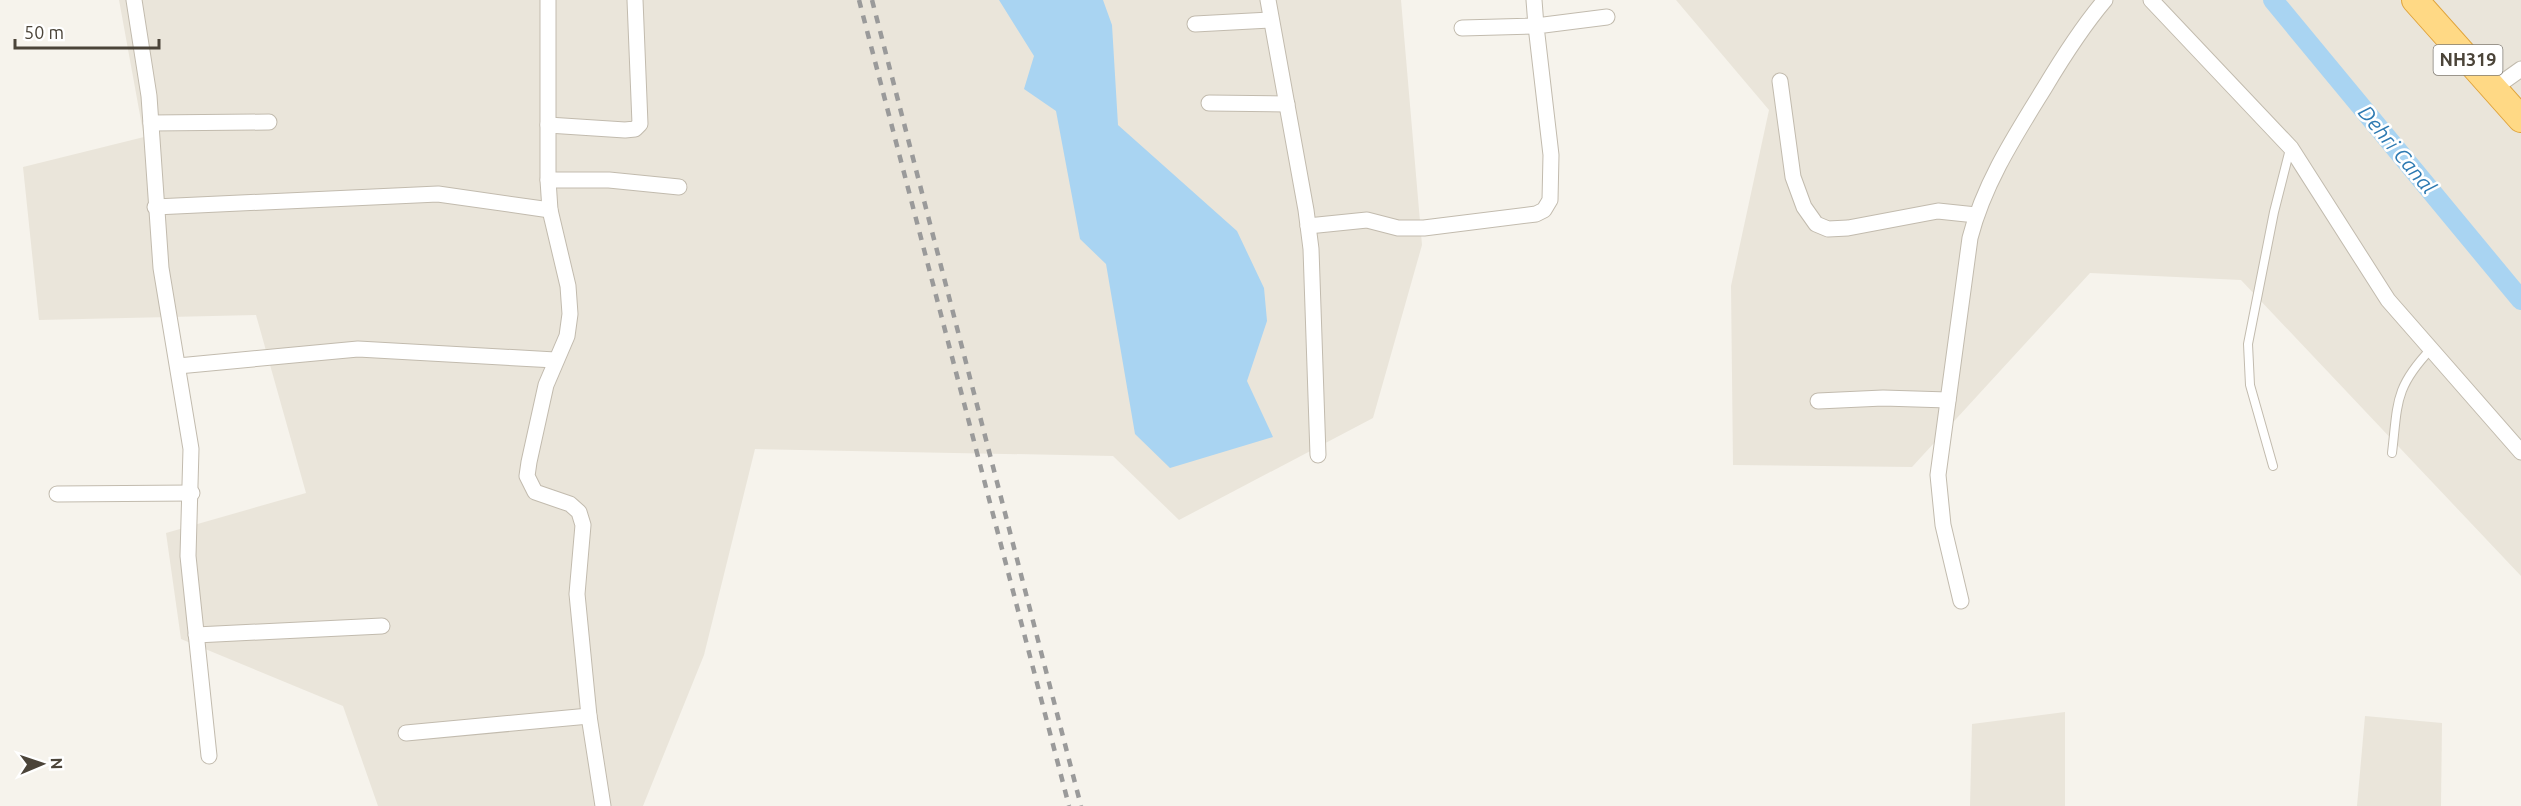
<svg xmlns="http://www.w3.org/2000/svg" width="2521" height="806" font-family="Ubuntu,sans-serif">
  <rect width="100%" height="100%" fill="#f6f3ec"/>
  <!-- residential -->
  <g fill="#eae5da">
    <polygon points="119,0 1401,0 1422,245 1373,418 1179,520 1113,456 755,449 704,655 643,806 378,806 343,706 181,639 166,533 306,493 256,315 39,320 23,167 144,137"/>
    <polygon points="1676,0 2521,0 2521,576 2241,280 2090,273 1912,467 1733,465 1731,286 1769,110"/>
    <polygon points="2065,712 2065,806 1970,806 1972,724"/>
    <polygon points="2365,716 2442,723 2441,806 2357,806"/>
  </g>
  <!-- water -->
  <polygon fill="#a9d4f2" points="999,0 1103,0 1112,25 1118,125 1237,231 1264,288 1267,321 1247,381 1273,437 1170,468 1135,434 1106,264 1080,239 1056,111 1024,89 1034,56"/>
  <g fill="none" stroke-linecap="round" stroke-linejoin="round">
    <!-- canal -->
    <polyline stroke="#a9d4f2" stroke-width="20" points="2273,0 2521,300"/>
    <!-- service casing -->
    <g stroke="#c2bbae" stroke-width="10">
      <g id="service">
        <path d="M2392,453c6,-50 2,-65 39,-104"/>
        <polyline points="2273,466 2250,385 2248,344 2274,212 2290,149"/>
      </g>
    </g>
    <!-- minor casing -->
    <g stroke="#c2bbae" stroke-width="17">
      <g id="minor">
        <polyline points="134,0 149,96 161,268 191,449 188,556 209,756"/>
        <polyline points="548,0 548,180 550,210 568,286 570,314 567,336 546,385 529,462 527,476 535,492 570,504 579,512 583,525 577,594 589,716 603,806"/>
        <polyline points="1268,0 1306,210 1311,249 1318,455"/>
        <polyline points="2151,0 2291,148 2388,300 2521,452"/>
        <polyline points="1195,24 1270,20"/>
        <polyline points="1462,28 1536,26 1534,0"/>
        <polyline points="1780,81 1793,177 1804,207 1816,224 1828,229 1848,228 1938,211 1976,215"/>
        <polyline points="2493,89 2521,69"/>
        <polyline points="1209,103 1287,104"/>
        <polyline points="151,123 269,122"/>
        <polyline points="548,125 625,130 635,129 640,124 635,0"/>
        <polyline points="548,180 609,180 679,187"/>
        <polyline points="155,207 438,194 550,210"/>
        <polyline points="1308,226 1367,220 1398,228 1424,228 1536,214 1544,210 1550,200 1551,155 1536,26 1607,17"/>
        <polyline points="178,366 358,349 555,360"/>
        <polyline points="1818,401 1883,398 1948,400"/>
        <polyline points="57,494 192,493"/>
        <path d="M1961,601l-18,-76 -5,-50 32,-237c14,-55 46,-104 75,-151 18,-30 37,-60 60,-87"/>
        <polyline points="196,635 382,626"/>
        <polyline points="406,733 589,716"/>
      </g>
    </g>
    <!-- trunk casing -->
    <g stroke="#e0a43c" stroke-width="28">
      <polyline id="trunk" points="2415,0 2521,119"/>
    </g>
    <!-- service -->
    <use href="#service" stroke="#fff" stroke-width="8"/>
    <!-- minor -->
    <use href="#minor" stroke="#fff" stroke-width="15"/>
    <!-- trunk -->
    <use href="#trunk" stroke="#ffd985" stroke-width="26"/>
    <!-- rail -->
    <g stroke="#9a9a9a" stroke-width="4.5" stroke-dasharray="8 8" stroke-linecap="butt">
      <polyline points="859,0 1069,806"/>
      <polyline points="872,0 1081,806"/>
    </g>
  </g>
  <g text-anchor="middle" stroke-width="5" stroke-linejoin="round" paint-order="stroke">
    <!-- shield labels -->
    <rect fill="#fff" stroke="#817c74" stroke-width="1.5" x="2433.5" y="45" width="69" height="30" rx="4.5"/>
    <g font-size="18" font-weight="bold" fill="#4b4439">
      <text x="2468" y="66">NH319</text>
    </g>
    <!-- water labels -->
    <g font-size="21" font-style="italic" fill="#2e7ab2" stroke="#fff">
      <text transform="translate(2397 150) rotate(50)" y="7">Dehri Canal</text>
    </g>
  </g>
  <!-- north arrow -->
  <g transform="translate(42 764) rotate(88)" stroke="#ffffff" stroke-width="4.5" paint-order="stroke">
  <path d="M0-4.5L10 22L0 15L-10 22Z" fill="#4b4439"/>
  <text y="-9" font-size="16" font-weight="bold" text-anchor="middle" fill="#4b4439">N</text>
  </g>
  <!-- scale -->
  <path d="M15 39v9h144v-9" fill="none" stroke="#4b4439" stroke-width="3"/>
  <text x="24" y="39" font-size="18" fill="#4b4439" stroke="#ffffff" stroke-width="4.5" paint-order="stroke">50 m</text>
</svg>
